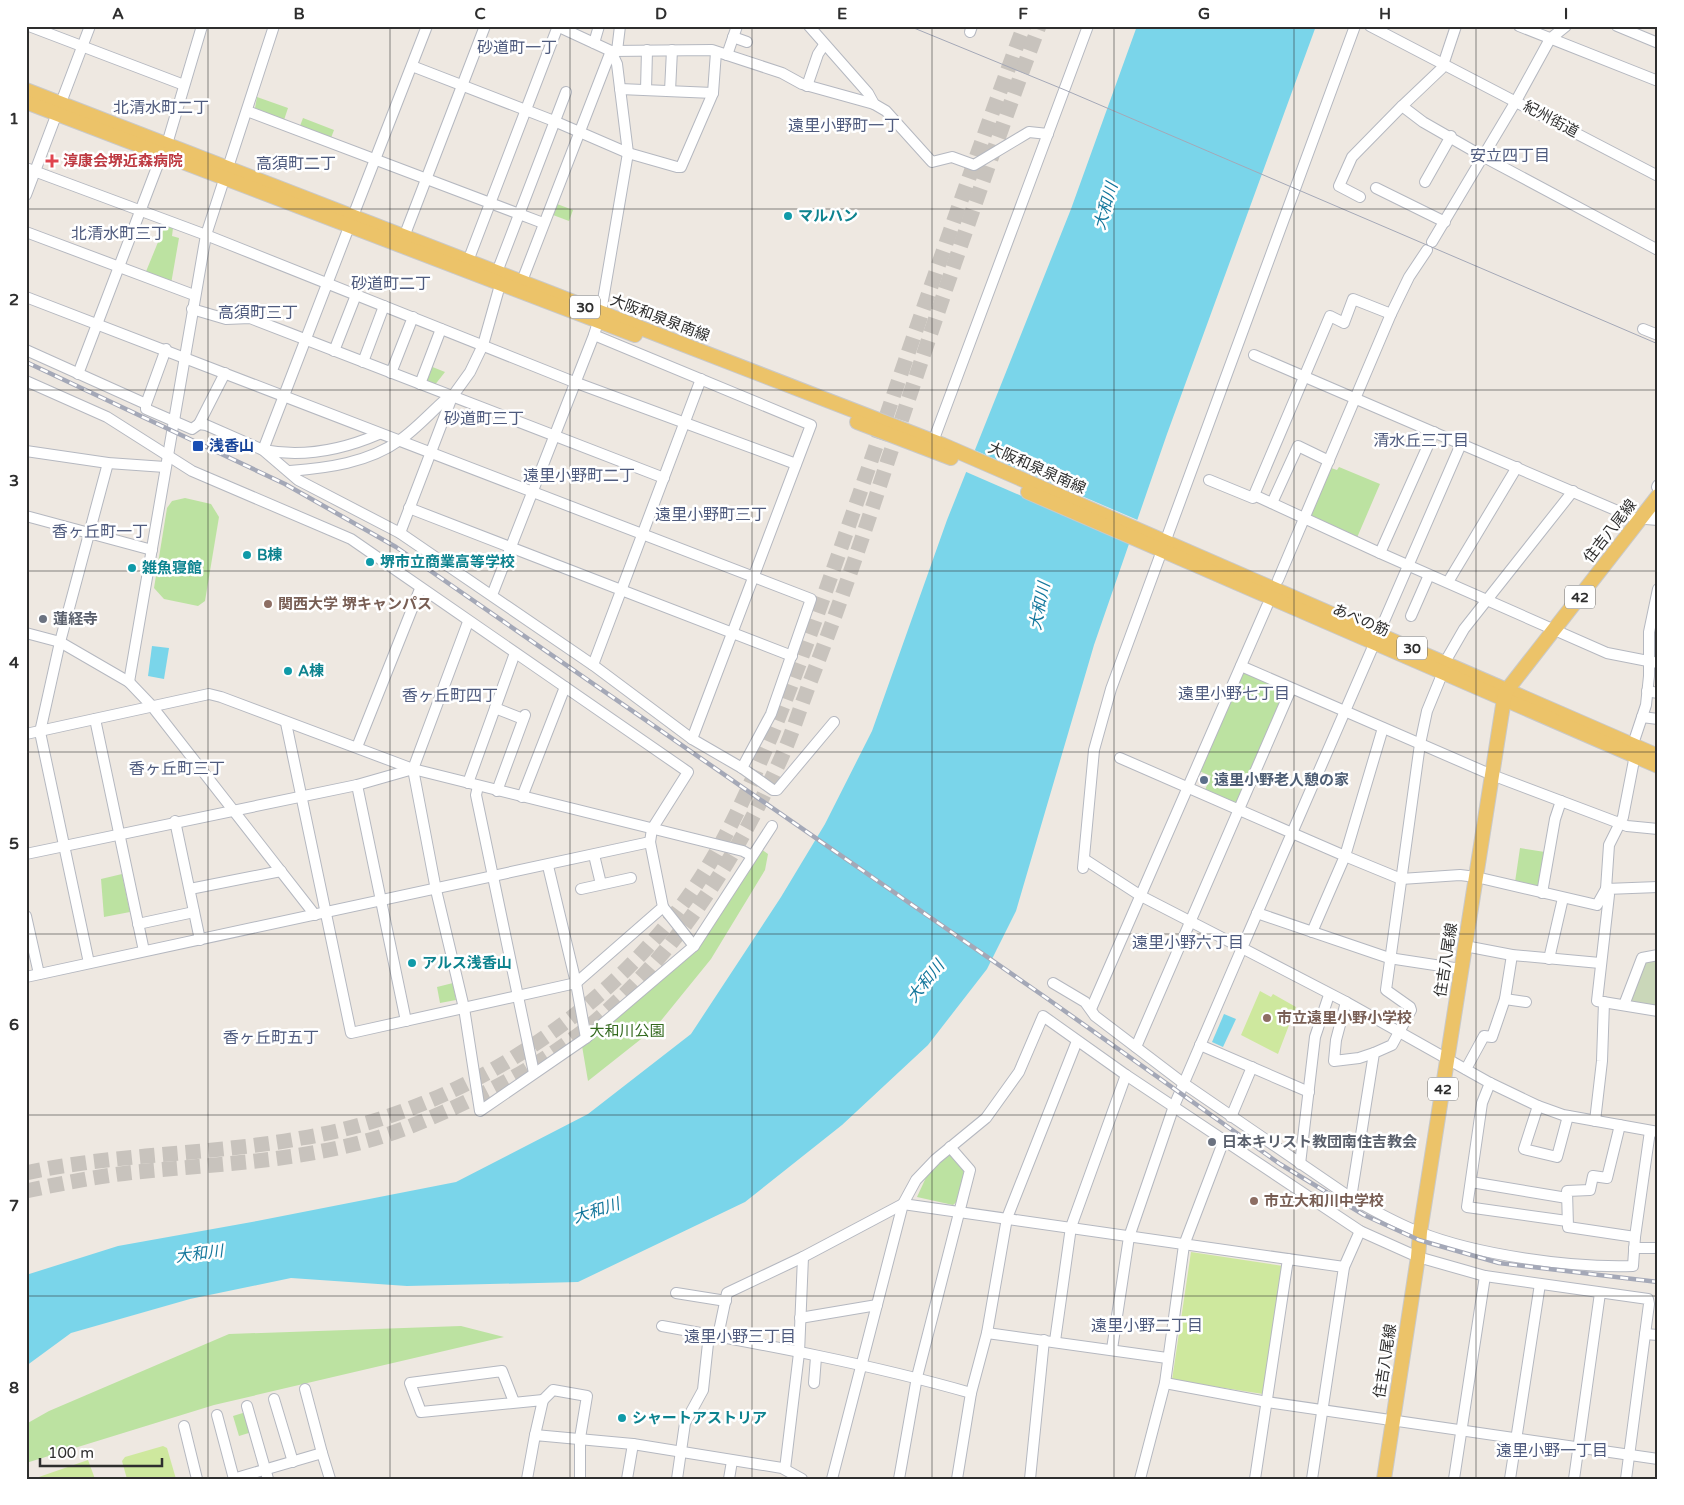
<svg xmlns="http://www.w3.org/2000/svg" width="1684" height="1505" font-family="'Varela Round','Noto Sans JP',sans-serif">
  <rect width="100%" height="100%" fill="#eee8e1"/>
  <!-- green -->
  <g fill="#bce2a1">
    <polygon points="257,97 288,108 284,120 255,108"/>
    <polygon points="303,118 334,130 331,138 300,126"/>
    <polygon points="557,204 573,210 569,221 553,215"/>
    <polygon points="165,225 173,228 172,236 179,238 171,284 145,274"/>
    <polygon points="430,366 445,372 434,386 425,380"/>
    <polygon points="1339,467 1380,484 1356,540 1314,521 1311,515 1331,468 1337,470"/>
    <polygon points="185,498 211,504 219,517 205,601 198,606 164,599 154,588 167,508 172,501"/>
    <polygon points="1244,673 1284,689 1285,693 1238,802 1234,804 1205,790 1211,776 1199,771 1240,676"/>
    <polygon points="1520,848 1545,852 1540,885 1536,888 1515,882"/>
    <polygon points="761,849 768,854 765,870 711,959 655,1028 588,1081 582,1046 590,1041 699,947"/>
    <polygon points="122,874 130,912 104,917 101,879"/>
    <polygon points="453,983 456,1000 440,1003 437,987"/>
    <polygon points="951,1154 964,1171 959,1200 953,1205 917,1197 929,1171"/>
    <polygon points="461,1326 504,1337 214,1405 26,1463 26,1424 49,1411 229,1334"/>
    <polygon points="246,1412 252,1432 239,1436 233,1416"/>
  </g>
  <!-- cemetery -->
  <polygon fill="#cad7b9" points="1657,957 1655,974 1658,975 1658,1009 1627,1005 1642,962"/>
  <!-- pitch -->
  <g fill="#cee89e">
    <polygon points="1260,991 1271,997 1273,994 1296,1007 1278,1054 1241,1035"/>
    <polygon points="1191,1252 1283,1266 1263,1394 1172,1380"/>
    <polygon points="163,1446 167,1448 176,1479 127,1479 122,1461 125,1457"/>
    <polygon points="88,1460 95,1479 33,1479"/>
  </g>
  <!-- water -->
  <g fill="#7ad5ea">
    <polygon points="1137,26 1316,26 1167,434 1094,645 1016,911 987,969 928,1045 842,1125 745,1202 578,1282 407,1286 291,1278 190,1299 71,1333 26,1366 26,1275 118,1246 257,1221 456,1182 588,1114 691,1034 781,897 825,824 872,731 947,520 1071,209"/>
    <polygon points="152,646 169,648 164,679 148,676"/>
    <polygon points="1224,1014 1236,1019 1223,1047 1212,1042"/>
  </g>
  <!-- pier -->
  <polygon fill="#eee8e1" points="972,449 1140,521 1132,544 964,471"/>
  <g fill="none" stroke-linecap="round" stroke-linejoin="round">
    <!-- highway-tunnel -->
    <g stroke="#c8c3bd" stroke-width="15" stroke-dasharray="15 8" stroke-linecap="butt">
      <path d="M26,1173c91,-20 185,-18 276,-35 42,-7 83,-19 122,-35 100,-41 193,-110 258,-198 39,-52 65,-112 90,-171 26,-65 50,-132 73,-198 59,-170 116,-341 179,-510"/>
      <path d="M26,1191c37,-8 73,-15 110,-19 91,-9 183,-11 270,-44 66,-26 131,-59 186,-104 82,-69 140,-158 184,-255 14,-28 23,-58 34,-87 28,-72 53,-145 77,-219 49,-146 98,-292 152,-437"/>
    </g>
    <!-- minor casing -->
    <g stroke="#b5b8c0" stroke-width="12">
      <g id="minor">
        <polyline points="29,26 184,85"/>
        <polyline points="557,26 611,51 712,50 782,73 802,84 874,104"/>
        <polyline points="809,26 868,93 874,104 886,111 932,162 952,157 974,165 1029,132 1048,134"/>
        <polyline points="1370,26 1658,176"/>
        <polyline points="1519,26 1658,81"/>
        <polyline points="1617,26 1658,43"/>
        <polyline points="970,32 972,26"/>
        <polyline points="733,37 747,42"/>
        <polyline points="594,43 599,26"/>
        <polyline points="617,51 620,26"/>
        <polyline points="727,55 737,26"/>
        <polyline points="412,66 554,121 628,153 677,167 681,167 713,93 716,52"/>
        <polyline points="807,86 818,54 824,45"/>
        <polyline points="620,89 713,93"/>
        <polyline points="646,90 647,50"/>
        <polyline points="670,91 672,50"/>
        <polyline points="1402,106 1442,68 1456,26"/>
        <polyline points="247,111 543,223"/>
        <polyline points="167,144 202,26"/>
        <polyline points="26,168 206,235 574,382 796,464"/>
        <polyline points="1425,182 1451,136"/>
        <polyline points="1376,188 1445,222"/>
        <polyline points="26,195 90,26"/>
        <polyline points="1360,197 1339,186 1352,157 1402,106 1423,122 1484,157 1658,250"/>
        <polyline points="353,216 427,26"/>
        <path d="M349,227l-86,223c41,8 79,0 116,-16"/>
        <polyline points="26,232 194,295"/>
        <polyline points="402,242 485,26"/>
        <polyline points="1432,242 1516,101 1550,39 1566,26"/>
        <polyline points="468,261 558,26"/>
        <polyline points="497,272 566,92"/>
        <polyline points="522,281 611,51"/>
        <polyline points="26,297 811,599 771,714 742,768"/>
        <polyline points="192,309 226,319 250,318 664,478"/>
        <polyline points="1643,329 1658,335"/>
        <polyline points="594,335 811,425 692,739"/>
        <polyline points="26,350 146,404 146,409 192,429 199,424"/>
        <polyline points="334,351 356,295"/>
        <polyline points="1254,355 1461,444"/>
        <polyline points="363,362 384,306"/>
        <polyline points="225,373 199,424 206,425 263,450 298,480 400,533 593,665 692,739 742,768 773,790 777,790 834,722"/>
        <polyline points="391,373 413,317"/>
        <polyline points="78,374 162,154"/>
        <polyline points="26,381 107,417 192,471 351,539 688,772 652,829 650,842 663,907 576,983 351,1033 286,723"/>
        <polyline points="420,384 441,329"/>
        <polyline points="146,404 166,349"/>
        <polyline points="931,447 1088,26"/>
        <polyline points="26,451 108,463 165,467"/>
        <path d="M290,471c37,-3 78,-8 110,-31 16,-11 31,-28 46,-41l6,-2"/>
        <polyline points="1209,480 1253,498 1254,495 1380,553 1607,653 1658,663"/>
        <polyline points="1657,487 1658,485"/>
        <polyline points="1254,495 1330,316 1344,323 1353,299 1391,314"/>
        <polyline points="1272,503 1298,446 1329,461"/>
        <polyline points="409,508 792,656"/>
        <polyline points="26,516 152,550"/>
        <polyline points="1650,519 1658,508"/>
        <polyline points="400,533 452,397 470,372 483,345 500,285"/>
        <polyline points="1380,553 1434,432"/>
        <polyline points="1278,580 1391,314 1409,277 1427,250"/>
        <polyline points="1448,582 1517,467"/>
        <polyline points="492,595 594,335 601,312 628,153 617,64 611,51"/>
        <polyline points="1411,616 1429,575"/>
        <polyline points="468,622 413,769 436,890 464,1008 480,1111 586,1038 694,946 772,826"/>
        <polyline points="26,633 60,642 129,682 151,705 315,915"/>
        <polyline points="1445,662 1464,629 1573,491"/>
        <polyline points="593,665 701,379"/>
        <polyline points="1241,666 1492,775 1627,826 1658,829"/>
        <path d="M1443,672l-16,39 -7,33 -34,246 24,17 1,3 -19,35 -18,8 -23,145c22,12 44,25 68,34 58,23 152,36 214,34l2,-29 15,-106"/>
        <polyline points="129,682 206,235 274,26"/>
        <polyline points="1647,691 1658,693"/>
        <polyline points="495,708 523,719"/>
        <polyline points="1642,717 1658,719"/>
        <polyline points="95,719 144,951"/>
        <polyline points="1383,728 1345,856 1401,879 1460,875 1476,877 1597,905 1606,889 1609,895 1597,1001 1658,1011"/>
        <polyline points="26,734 209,694 221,697 413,769 743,851 752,856"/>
        <polyline points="1633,744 1646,705 1649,676 1649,632 1658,589"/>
        <polyline points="357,747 420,589"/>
        <polyline points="1635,755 1623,817 1609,845 1606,889 1658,887"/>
        <polyline points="1120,758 1292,833 1242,948 1346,1002 1490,1083 1538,1106 1563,1115 1658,1132"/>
        <polyline points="468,783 515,653"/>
        <polyline points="357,785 406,1021"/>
        <polyline points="478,786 476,795 534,1073"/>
        <polyline points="497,791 525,715"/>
        <polyline points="522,797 565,687"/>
        <polyline points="175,821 200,940"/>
        <polyline points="26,854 357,785 413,769"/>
        <polyline points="594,855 601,884"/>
        <polyline points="1084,859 1141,896 1242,948 1174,1106 1129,1237 1112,1349"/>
        <polyline points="548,866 576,983 586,1038"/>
        <polyline points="1083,868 1094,750 1111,689 1355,26"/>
        <polyline points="190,889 281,871"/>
        <polyline points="581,889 631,878"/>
        <polyline points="1542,893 1555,819 1561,801"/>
        <polyline points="663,907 694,946"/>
        <polyline points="1257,913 1389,958 1461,969"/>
        <polyline points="26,916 39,974"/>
        <polyline points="138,924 194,912"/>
        <polyline points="1312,932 1345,856 1292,833 1461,444 1634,518 1658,520"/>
        <polyline points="1465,946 1512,955 1600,963"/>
        <polyline points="1549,959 1563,898"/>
        <polyline points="89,963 40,732 60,642 108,463"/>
        <polyline points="26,977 650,842"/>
        <polyline points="1053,983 1085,1002 1095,1016 1183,1083 1351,1198"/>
        <polyline points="1505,999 1526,1002"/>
        <polyline points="1346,1002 1336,1040 1334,1061 1359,1058 1374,1053"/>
        <polyline points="1624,1005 1642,958 1658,955"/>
        <polyline points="1091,1009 1267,606"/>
        <polyline points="1200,1045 1309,1092"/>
        <polyline points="1136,1047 1291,689"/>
        <polyline points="1466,1069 1484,1036 1492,1037 1505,999 1512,955"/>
        <polyline points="1490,1083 1482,1103 1467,1207 1567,1221"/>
        <polyline points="1538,1106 1524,1149 1557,1157 1568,1116"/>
        <polyline points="1231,1117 1252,1067"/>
        <polyline points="1595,1121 1602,1061 1604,1002"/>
        <polyline points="1620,1125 1607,1178 1593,1176 1590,1190 1567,1191 1568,1227 1635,1237"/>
        <polyline points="1300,1164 1315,1037 1329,995"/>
        <polyline points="1471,1182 1567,1198"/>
        <polyline points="1634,1248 1658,1248"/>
        <polyline points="676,1293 726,1301"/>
        <polyline points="800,1318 877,1305"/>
        <path d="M662,1326c104,19 208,38 309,67"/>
        <polyline points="987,1333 1167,1358"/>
        <polyline points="1645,1334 1658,1335"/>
        <polyline points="718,1336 727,1293 803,1257 903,1204 1344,1267"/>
        <polyline points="1055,1341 1071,1227 1126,1075"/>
        <polyline points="814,1383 816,1357"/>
        <polyline points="1165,1383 1267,1402 1658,1459"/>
        <polyline points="305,1389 322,1453"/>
        <polyline points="274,1399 293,1462"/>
        <polyline points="543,1400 553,1390 587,1396 580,1438 580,1479"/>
        <polyline points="514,1402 502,1371 410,1383 421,1412 543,1400 535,1435"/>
        <polyline points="247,1406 268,1479"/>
        <polyline points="217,1415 234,1479"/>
        <polyline points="184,1426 197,1479"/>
        <polyline points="785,1469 799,1353 803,1257"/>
        <polyline points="233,1479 322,1453 330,1479"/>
        <polyline points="527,1479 535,1435 633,1444 782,1468 802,1479"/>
        <polyline points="627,1479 633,1444"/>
        <polyline points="677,1479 685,1423 703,1390 709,1334"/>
        <polyline points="729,1479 732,1461"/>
        <polyline points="832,1479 903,1204 916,1180 936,1159 986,1118 1019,1072 1043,1016 1126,1075 1360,1231 1418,1257 1485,1276 1648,1299 1649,1304 1626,1479"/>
        <polyline points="899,1479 917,1377 970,1170 950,1147"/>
        <polyline points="957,1479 971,1393 987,1333 1007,1218 1077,1041"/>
        <polyline points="1030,1479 1044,1340"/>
        <polyline points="1140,1479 1165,1383 1184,1245 1224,1140"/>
        <polyline points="1255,1479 1288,1259"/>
        <polyline points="1312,1479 1344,1267 1360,1231"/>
        <polyline points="1454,1479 1485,1276"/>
        <polyline points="1510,1479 1540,1284"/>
        <polyline points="1574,1479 1600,1293"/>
      </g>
    </g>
    <!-- major casing -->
    <g stroke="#c9c9c9" stroke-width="16">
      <g id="major">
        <polyline points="26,90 943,445 1658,756"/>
        <polyline points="26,102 635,335"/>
        <polyline points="857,422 951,458"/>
        <polyline points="1028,492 1658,766"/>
        <polyline points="1384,1479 1418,1257 1420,1232 1504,699 1507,690 1658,496"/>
      </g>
    </g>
    <!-- minor -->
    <use href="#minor" stroke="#fff" stroke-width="10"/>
    <!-- major -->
    <use href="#major" stroke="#ecc369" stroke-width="14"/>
    <!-- tram -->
    <polyline stroke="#a4a8b7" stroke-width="1" points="909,26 1065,90 1658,344"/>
    <!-- rail casing -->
    <g stroke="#a4a8b7" stroke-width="4.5">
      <polyline id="rail" points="26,362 285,484 396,547 1045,997 1280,1164 1364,1215 1419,1240 1499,1263 1658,1282"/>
    </g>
    <!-- rail -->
    <use href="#rail" stroke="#fff" stroke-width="2.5" stroke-dasharray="8" stroke-linecap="butt"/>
  </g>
  <!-- grid -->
  <path fill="none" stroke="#2e2e2e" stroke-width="1" stroke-opacity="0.55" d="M208,26v1453M390,26v1453M570,26v1453M752,26v1453M932,26v1453M1114,26v1453M1294,26v1453M1476,26v1453M26,209h1632M26,390h1632M26,571h1632M26,752h1632M26,934h1632M26,1115h1632M26,1296h1632"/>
  <!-- markers -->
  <path fill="#e0444e" stroke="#fff" stroke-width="2" d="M49.5 153.5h5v5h5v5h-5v5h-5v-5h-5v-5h5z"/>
  <g fill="#0f9aa8" stroke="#fff" stroke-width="2">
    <circle cx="788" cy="216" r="5"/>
    <circle cx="247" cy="555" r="5"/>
    <circle cx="370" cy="562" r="5"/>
    <circle cx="132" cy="568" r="5"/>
    <circle cx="288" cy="671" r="5"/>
    <circle cx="412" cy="963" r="5"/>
    <circle cx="622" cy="1418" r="5"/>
  </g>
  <rect fill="#1a4fb4" stroke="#fff" stroke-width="2" x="192" y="440" width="12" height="12" rx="2.5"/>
  <g fill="#8d6e63" stroke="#fff" stroke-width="2">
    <circle cx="268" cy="604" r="5"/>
    <circle cx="1267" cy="1018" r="5"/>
    <circle cx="1254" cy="1201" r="5"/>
  </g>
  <g fill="#6b7280" stroke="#fff" stroke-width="2">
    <circle cx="43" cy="619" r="5"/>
    <circle cx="1212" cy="1142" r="5"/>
  </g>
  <circle fill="#5c6f8a" stroke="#fff" stroke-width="2" cx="1204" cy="780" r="5"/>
  <g text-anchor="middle" stroke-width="5" stroke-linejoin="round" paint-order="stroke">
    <!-- shield labels -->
    <g fill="#fff" stroke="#6d6d6d" stroke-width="1">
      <rect x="570" y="295.5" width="30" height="23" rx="4"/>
      <rect x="1565" y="585.5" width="30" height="23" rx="4"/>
      <rect x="1397" y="636.5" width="30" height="23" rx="4"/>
      <rect x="1428" y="1077.5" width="30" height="23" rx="4"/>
    </g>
    <g font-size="14" font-weight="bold" fill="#2e2e2e">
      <text x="585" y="312">30</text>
      <text x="1580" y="602">42</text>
      <text x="1412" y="653">30</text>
      <text x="1443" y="1094">42</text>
    </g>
    <!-- street labels -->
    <g font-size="15" fill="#2e2e2e" stroke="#fff">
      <text transform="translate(1551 119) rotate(28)" y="5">紀州街道</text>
      <text transform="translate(660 318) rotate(21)" y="5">大阪和泉泉南線</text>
      <text transform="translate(1037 468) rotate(24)" y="5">大阪和泉泉南線</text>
      <text transform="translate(1610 531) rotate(-52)" y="5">住吉八尾線</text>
      <text transform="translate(1361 620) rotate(23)" y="5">あべの筋</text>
      <text transform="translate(1446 960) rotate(-81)" y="5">住吉八尾線</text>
      <text transform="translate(1385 1361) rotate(-81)" y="5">住吉八尾線</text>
    </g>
    <!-- health labels -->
    <g font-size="15" font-weight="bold" fill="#be3a42" stroke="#fff" text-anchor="start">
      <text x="63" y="166">淳康会堺近森病院</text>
    </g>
    <!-- culture labels -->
    <g font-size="15" font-weight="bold" fill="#0d838f" stroke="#fff" text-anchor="start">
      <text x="798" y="221">マルハン</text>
      <text x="257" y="560">B棟</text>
      <text x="380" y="567">堺市立商業高等学校</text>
      <text x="142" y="573">雑魚寝館</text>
      <text x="298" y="676">A棟</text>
      <text x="422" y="968">アルス浅香山</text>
      <text x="632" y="1423">シャートアストリア</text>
    </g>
    <!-- transit labels -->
    <g font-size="15" font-weight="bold" fill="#164399" stroke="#fff" text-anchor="start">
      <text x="209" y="451">浅香山</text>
    </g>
    <!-- education labels -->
    <g font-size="15" font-weight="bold" fill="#785e54" stroke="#fff" text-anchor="start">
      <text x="278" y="609">関西大学 堺キャンパス</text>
      <text x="1277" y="1023">市立遠里小野小学校</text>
      <text x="1264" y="1206">市立大和川中学校</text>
    </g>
    <!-- worship labels -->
    <g font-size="15" font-weight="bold" fill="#5b616d" stroke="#fff" text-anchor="start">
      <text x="53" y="624">蓮経寺</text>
      <text x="1222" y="1147">日本キリスト教団南住吉教会</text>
    </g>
    <!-- service labels -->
    <g font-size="15" font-weight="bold" fill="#4e5e75" stroke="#fff" text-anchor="start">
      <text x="1214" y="785">遠里小野老人憩の家</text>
    </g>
    <!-- park labels -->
    <g font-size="15" fill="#346a1f" stroke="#fff">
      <text x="627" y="1036">大和川公園</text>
    </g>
    <!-- neighbourhood labels -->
    <g font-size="16" fill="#4f5b7e" stroke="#fff">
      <text x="517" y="53">砂道町一丁</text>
      <text x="161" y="113">北清水町二丁</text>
      <text x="844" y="131">遠里小野町一丁</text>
      <text x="1510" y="161">安立四丁目</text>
      <text x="296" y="169">高須町二丁</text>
      <text x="119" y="239">北清水町三丁</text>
      <text x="391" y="289">砂道町二丁</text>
      <text x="258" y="318">高須町三丁</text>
      <text x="484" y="424">砂道町三丁</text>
      <text x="1421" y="446">清水丘三丁目</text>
      <text x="579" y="481">遠里小野町二丁</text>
      <text x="711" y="520">遠里小野町三丁</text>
      <text x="100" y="537">香ヶ丘町一丁</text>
      <text x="1234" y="699">遠里小野七丁目</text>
      <text x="450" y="701">香ヶ丘町四丁</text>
      <text x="177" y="774">香ヶ丘町三丁</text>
      <text x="1188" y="948">遠里小野六丁目</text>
      <text x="271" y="1043">香ヶ丘町五丁</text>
      <text x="1147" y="1331">遠里小野二丁目</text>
      <text x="740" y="1342">遠里小野三丁目</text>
      <text x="1552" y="1456">遠里小野一丁目</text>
    </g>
    <!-- water labels -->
    <g font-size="16" font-style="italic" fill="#14779c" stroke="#fff">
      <text transform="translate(1105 206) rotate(-74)" y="6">大和川</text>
      <text transform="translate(1039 606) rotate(-79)" y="6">大和川</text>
      <text transform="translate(925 981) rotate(-51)" y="6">大和川</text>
      <text transform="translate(596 1210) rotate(-18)" y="6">大和川</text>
      <text transform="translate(199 1253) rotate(-7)" y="6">大和川</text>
    </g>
  </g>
  <!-- border -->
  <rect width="1684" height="1505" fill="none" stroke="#ffffff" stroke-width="55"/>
  <!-- scale -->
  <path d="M40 1458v8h122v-8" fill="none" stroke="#2e2e2e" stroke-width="2.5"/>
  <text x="48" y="1458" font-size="15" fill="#2e2e2e" stroke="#ffffff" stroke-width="4" paint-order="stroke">100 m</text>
  <rect x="28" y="28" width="1628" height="1450" fill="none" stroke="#2e2e2e" stroke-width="2"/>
  <g font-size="16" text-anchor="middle" font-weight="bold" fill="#2e2e2e">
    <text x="118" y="19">A</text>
    <text x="299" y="19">B</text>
    <text x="480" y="19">C</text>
    <text x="661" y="19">D</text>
    <text x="842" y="19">E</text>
    <text x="1023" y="19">F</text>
    <text x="1204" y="19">G</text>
    <text x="1385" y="19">H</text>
    <text x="1566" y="19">I</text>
    <text x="14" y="124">1</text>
    <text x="14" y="305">2</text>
    <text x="14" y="486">3</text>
    <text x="14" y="668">4</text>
    <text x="14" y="849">5</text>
    <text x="14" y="1030">6</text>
    <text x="14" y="1211">7</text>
    <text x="14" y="1393">8</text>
  </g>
</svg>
